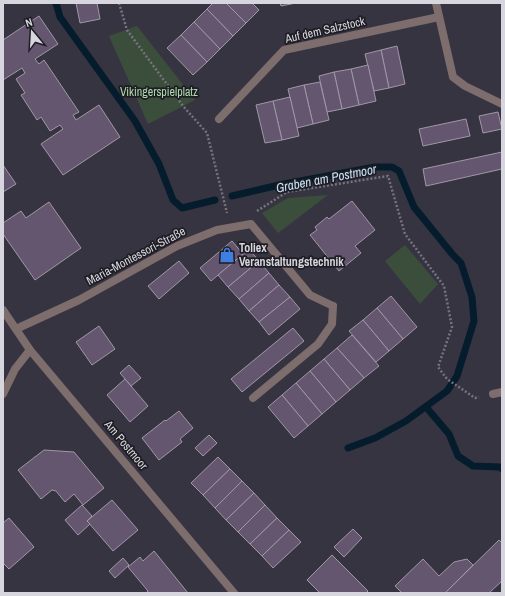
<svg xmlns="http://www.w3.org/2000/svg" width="505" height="596" font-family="'Archivo Narrow',sans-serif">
  <rect width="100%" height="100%" fill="#373442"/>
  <!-- green -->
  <g fill="#3b4e3c">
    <polygon points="137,26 195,100 148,124 109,36"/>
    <polygon points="328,195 278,233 262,213 288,198"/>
    <polygon points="405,245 438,284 420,304 385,261"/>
  </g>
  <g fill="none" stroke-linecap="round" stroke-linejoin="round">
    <!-- stream -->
    <g stroke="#051c2c" stroke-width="7">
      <polyline points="56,3 60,17 135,121 159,164 173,200 182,208 215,200"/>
      <polyline points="232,196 279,185 375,167 392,167 399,171 414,207 453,255 461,263 472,297 474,321 457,376 447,391 406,421 375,438 348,448"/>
      <polyline points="426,407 449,434 458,456 473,466 500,467 502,469"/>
    </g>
  </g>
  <!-- building -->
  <g fill="#64566f" stroke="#a097a7">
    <polygon points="76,3 97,3 100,19 80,23"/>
    <polygon points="213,3 226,3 246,23 233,36 207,9"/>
    <polygon points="226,3 252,3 259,10 246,23"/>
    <polygon points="280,3 296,3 281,6"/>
    <polygon points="207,9 233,36 220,49 194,22"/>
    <polygon points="39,16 58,44 35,59 39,64 44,60 79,112 73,115 76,120 99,105 120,137 63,175 41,144 63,129 60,125 50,131 41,117 37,120 21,95 25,93 16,79 25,73 22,68 3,80 3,40"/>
    <polygon points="194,22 220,49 207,62 181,35"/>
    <polygon points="181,35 207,62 193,75 167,48"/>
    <polygon points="397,46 405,84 389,88 381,50"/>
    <polygon points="381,50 389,88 374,91 365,54"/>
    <polygon points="368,65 376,101 359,105 351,69"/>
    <polygon points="351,69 359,105 342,109 334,72"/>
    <polygon points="334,72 342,109 327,112 319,76"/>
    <polygon points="320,82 329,120 313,124 304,85"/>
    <polygon points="304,85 313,124 297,128 288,89"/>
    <polygon points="290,97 299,136 282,140 273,101"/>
    <polygon points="273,101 282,140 265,143 256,105"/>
    <polygon points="498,112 502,129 483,133 479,116"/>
    <polygon points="466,119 470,136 423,146 419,129"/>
    <polygon points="502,152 502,169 426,186 423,169"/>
    <polygon points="3,165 16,184 3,192"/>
    <polygon points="352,201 375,230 355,246 361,253 339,271 310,235 317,230 315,227 327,217 329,219"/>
    <polygon points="49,202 81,248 35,280 3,234 3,223 21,211 26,218"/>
    <polygon points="232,241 243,254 211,281 200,268"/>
    <polygon points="249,249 259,261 228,287 218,275"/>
    <polygon points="179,261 189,273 159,299 148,286"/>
    <polygon points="259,261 269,273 239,299 228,287"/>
    <polygon points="269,273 279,285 249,311 239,299"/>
    <polygon points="279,285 290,297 259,322 249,311"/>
    <polygon points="391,296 417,327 403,339 377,308"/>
    <polygon points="290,297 300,309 269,335 259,322"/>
    <polygon points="377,308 403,339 389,351 363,320"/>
    <polygon points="363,320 389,351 376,362 349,331"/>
    <polygon points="99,326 115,349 92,365 76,342"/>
    <polygon points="293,328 304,341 242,392 231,379"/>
    <polygon points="352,335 379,366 364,378 337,348"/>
    <polygon points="337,348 364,378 350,390 324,359"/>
    <polygon points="324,359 350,390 336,402 310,371"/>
    <polygon points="129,365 141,378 131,386 120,373"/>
    <polygon points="310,371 336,402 322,414 296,383"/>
    <polygon points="125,379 148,406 130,422 107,395"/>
    <polygon points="296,383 322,414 308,426 282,395"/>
    <polygon points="282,395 308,426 294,438 268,407"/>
    <polygon points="179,411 193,428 180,439 182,442 159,460 142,438 165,420 166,421"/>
    <polygon points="209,435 217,443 203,456 195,448"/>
    <polygon points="44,450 74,452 104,488 83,505 74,494 65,502 56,491 52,490 41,499 18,470"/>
    <polygon points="218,457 230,469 203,495 191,483"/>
    <polygon points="230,469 242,481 215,508 203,495"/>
    <polygon points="242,481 254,493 226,520 215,508"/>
    <polygon points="254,493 265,505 238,532 226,520"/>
    <polygon points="112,500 138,530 113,551 87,521"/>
    <polygon points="82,505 92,516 87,521 90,524 78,535 65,520"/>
    <polygon points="265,505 277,518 250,544 238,532"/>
    <polygon points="9,518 34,547 9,569 3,563 3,523"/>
    <polygon points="277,518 289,530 262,556 250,544"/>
    <polygon points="353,529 362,538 344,557 334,547"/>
    <polygon points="289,530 301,542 273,568 262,556"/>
    <polygon points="499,540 502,543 502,581 489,593 445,593"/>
    <polygon points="154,551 188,593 146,593 148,591 128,567 140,557 143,561"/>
    <polygon points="332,555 368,591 366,593 320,593 307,580"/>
    <polygon points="123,558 129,565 115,578 109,571"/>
    <polygon points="423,559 439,576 454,562 467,559 473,565 445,593 402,593 395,586"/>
  </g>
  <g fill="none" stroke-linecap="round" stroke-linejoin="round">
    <!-- path -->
    <g stroke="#76737f" stroke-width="2.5" stroke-dasharray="2 2" stroke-linecap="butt">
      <polyline points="119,3 127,30 183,106 207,133 227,213"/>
      <polyline points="501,137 502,137"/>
      <polyline points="257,211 287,192 388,176 405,234 444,286 452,327 438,367 447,379 475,398 479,397"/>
    </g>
    <!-- lane -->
    <g stroke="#7d6d6c" stroke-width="8">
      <polyline points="493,394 502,392"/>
      <polyline points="253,398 318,344 332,324 333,306"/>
    </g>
    <!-- street -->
    <g stroke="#7d6d6c" stroke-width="8">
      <polyline points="436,3 453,77 465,86 502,104"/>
      <polyline points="219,119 284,50 439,17"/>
      <polyline points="3,310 30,350 234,593"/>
      <polyline points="16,329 79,300 177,246 217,230 251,224 310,295 333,306"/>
      <polyline points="3,394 15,369 30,350"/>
    </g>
  </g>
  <!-- icons -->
  <defs>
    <g id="shop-bare" transform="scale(1.2)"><path d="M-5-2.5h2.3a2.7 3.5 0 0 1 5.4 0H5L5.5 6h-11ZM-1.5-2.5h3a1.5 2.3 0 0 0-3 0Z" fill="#3f7fe0" stroke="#1e1d23" stroke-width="2.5" paint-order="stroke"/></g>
  </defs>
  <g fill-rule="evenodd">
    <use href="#shop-bare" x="227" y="255"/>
  </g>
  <g text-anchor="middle" stroke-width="3.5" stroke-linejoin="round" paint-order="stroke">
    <!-- street labels -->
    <g font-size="12" fill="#d7d6df" stroke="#1e1d23">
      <text transform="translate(325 30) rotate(-13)" y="4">Auf dem Salzstock</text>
      <text transform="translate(136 256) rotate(-28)" y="4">Maria-Montessori-Straße</text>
      <text transform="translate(126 445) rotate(50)" y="4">Am Postmoor</text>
    </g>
    <!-- park labels -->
    <g font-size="12" fill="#add9af" stroke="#1e1d23">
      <text x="159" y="96">Vikingerspielplatz</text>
    </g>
    <!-- poi labels -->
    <g font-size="12" font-weight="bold" fill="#d7d6df" stroke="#1e1d23" text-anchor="start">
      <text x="239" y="252">Toliex<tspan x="239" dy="14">Veranstaltungstechnik</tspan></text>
    </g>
    <!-- water labels -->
    <g font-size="13" font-style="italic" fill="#c5e1f9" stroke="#1e1d23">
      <text transform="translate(326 178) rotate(-11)" y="5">Graben am Postmoor</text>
    </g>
  </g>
  <!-- border -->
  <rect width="505" height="596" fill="none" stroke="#d7d6df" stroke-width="8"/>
  <!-- north arrow -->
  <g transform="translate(32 32) rotate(342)" stroke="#1e1d23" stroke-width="3" paint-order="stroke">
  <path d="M0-3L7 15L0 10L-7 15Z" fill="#d7d6df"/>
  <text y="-6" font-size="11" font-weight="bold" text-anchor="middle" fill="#d7d6df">N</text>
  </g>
</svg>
